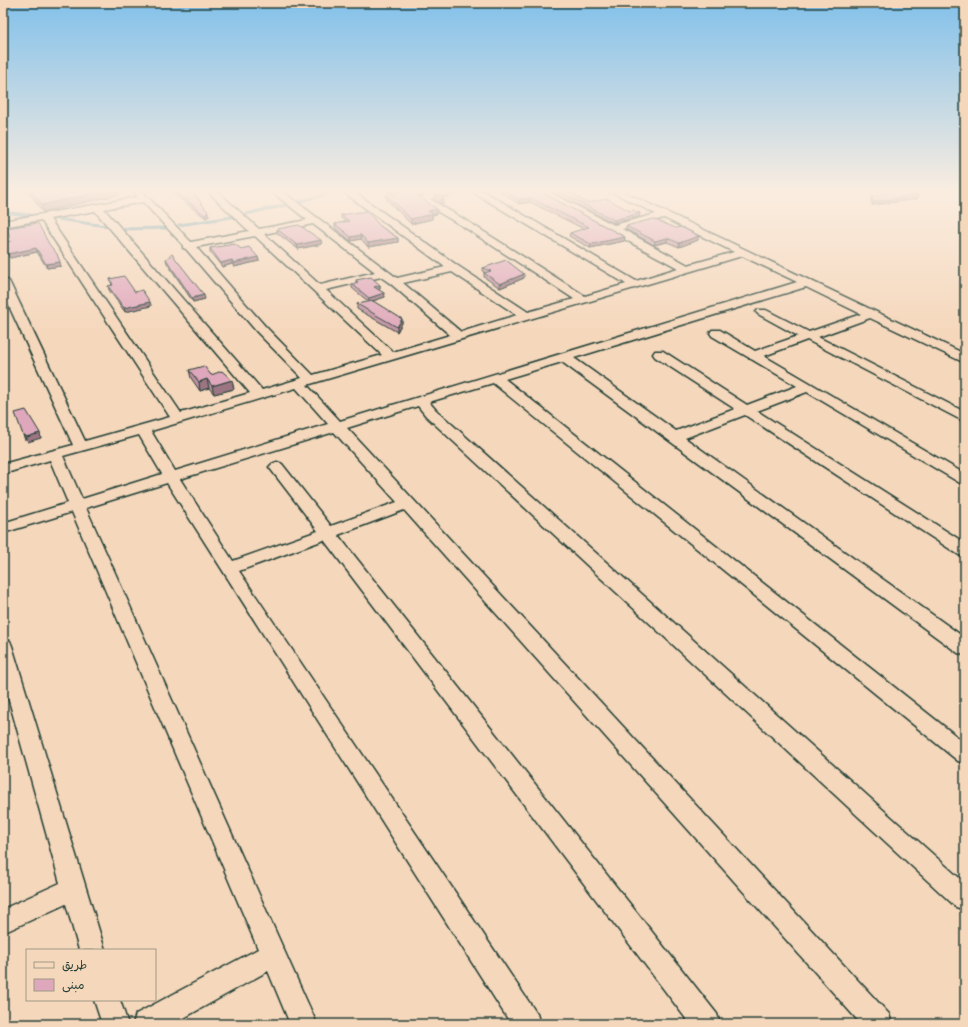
<svg xmlns="http://www.w3.org/2000/svg" width="968" height="1027" font-family="'Indie Flower','Playpen Sans Arabic',sans-serif">
  <rect width="100%" height="100%" fill="#f5d7bb"/>
  <filter id="ink" filterUnits="userSpaceOnUse"><feTurbulence type="fractalNoise" baseFrequency=".025" numOctaves="2"/><feDisplacementMap in="SourceGraphic" scale="8" xChannelSelector="R" yChannelSelector="G"/><feConvolveMatrix kernelMatrix="1 2 1 2 8 2 1 2 1" color-interpolation-filters="sRGB"/></filter>
  <g filter="url(#ink)">
    <g fill="none" stroke-linecap="round" stroke-linejoin="round">
      <!-- stream -->
      <g stroke="#6098a3" stroke-width="3">
        <polyline points="298,202 338,191"/>
        <polyline points="3,212 35,216"/>
        <polyline points="246,214 286,205"/>
        <polyline points="50,218 106,226"/>
        <polyline points="179,225 232,217"/>
        <polyline points="123,229 165,228"/>
      </g>
      <!-- street casing -->
      <g stroke="#1f3d34" stroke-width="3">
        <g id="street">
          <path d="M132,191h10l49,51 58,-11 -42,-40h10l42,38 48,-9 -36,-29h11l115,87 48,-11 -103,-76h11l105,75 70,46 46,-13 -110,-72 -43,-25 -2,-2c9,-11 29,-9 42,-9l-2,2 -29,6 40,24 115,73 41,-12 -155,-93h12l153,90 42,-13 -143,-77h12l67,34 42,-11 -46,-23h12l343,163v9l-95,-45 -52,19 147,75v10l-158,-82 -43,16 201,118v11l-5,-2 -153,-91 -50,19 208,132v13l-6,-1 -214,-140 -60,23 280,200v17l-7,-2 -396,-291 -57,17 460,364v21l-7,-3 -465,-378 -64,19 7,8 529,473v27l-9,-3 -530,-491 -8,-10 -71,22 542,586 3,10h-31l-457,-514 -66,25 379,479 3,10h-30l-366,-484 -85,31 298,443 3,10h-29l-344,-541 -81,25 231,516h-27l-22,-53 -95,53h-40l3,-10 122,-65 -186,-437 -69,21v-10l65,-20 -18,-43 -47,14v-10l70,-19 -70,-152v-15l6,3 76,160 85,-24 -129,-197 -38,7v-6l135,-24zM143,202l40,43v3l3,1 71,83 45,46 -40,12 -158,-181zM95,211l155,182 -69,20 -131,-194zM664,218l70,34 -46,13 -66,-36zM313,224l62,48 -55,13 -56,-51zM255,236l127,119 -69,20 -48,-49 -69,-79zM742,256l55,26 -457,139 -33,-36zM452,272l65,43 -56,17 -58,-49zM381,277l10,7 59,51 -57,17 -67,-62zM806,287l55,27 -52,18 -43,-22h-8l-2,2 2,2 40,22 -43,15 -35,-21h-8l-2,3 2,3 85,50 -50,19 -84,-54h-8l-2,3 2,3 80,52 -59,22 -102,-73zM296,388l32,36 -153,47 -24,-40zM334,432l63,70 -66,24 -49,-62 -5,-2 -5,2 -3,3 49,64 -85,30 -53,-82zM139,435l23,39 -80,25 -19,-43z"/>
          <polygon points="3,639 10,641 12,646 105,950 79,950 66,904 3,933 3,909 60,883 3,679"/>
          <polygon points="94,1000 120,1000 128,1024 102,1024"/>
        </g>
      </g>
      <!-- street -->
      <use href="#street" fill="#f5d7bb" fill-rule="evenodd"/>
    </g>
    <!-- wall -->
    <g fill="#c090a1" stroke="#1f3d34">
      <polygon points="28,191 120,191 121,194 43,212"/>
      <polygon points="174,191 192,191 208,212 209,216 206,218 174,194"/>
      <polygon points="388,191 429,191 429,192 422,195 420,197 437,214 432,215 432,219 411,224 387,200 386,195 391,195 388,192"/>
      <polygon points="500,191 539,191 625,237 624,241 590,248 569,236 570,233 584,229 530,202 519,204"/>
      <polygon points="550,191 566,191 587,203 640,213 639,217 614,223"/>
      <polygon points="438,195 444,203 440,203 434,200 434,196"/>
      <polygon points="918,195 917,199 872,205 871,200 872,197"/>
      <polygon points="341,215 380,226 398,238 398,242 368,247 361,239 351,241 335,228 335,224 346,222 341,218"/>
      <polygon points="626,226 698,240 679,247 667,242 654,245 626,229"/>
      <polygon points="7,228 61,266 47,268 37,252 10,258 3,248 3,243 11,241"/>
      <polygon points="277,229 322,244 298,249 277,233"/>
      <polygon points="210,248 241,249 258,257 259,261 234,267 232,264 222,267 210,252"/>
      <polygon points="166,259 205,299 193,302 167,263"/>
      <polygon points="483,268 524,278 500,288 484,277 484,273 485,273 483,272"/>
      <polygon points="110,279 135,292 150,302 151,306 125,312 109,290 108,286 112,285"/>
      <polygon points="356,280 380,285 380,289 379,290 384,293 385,297 373,301 402,319 402,323 397,332 357,309 357,304 369,302 352,288 352,284 356,283"/>
      <polygon points="189,370 211,375 234,389 214,394 209,388 200,391 191,378"/>
    </g>
    <!-- shaded-wall -->
    <g fill="#9c7583" stroke="#1f3d34">
      <polygon points="105,191 120,191 121,194 43,212 42,205"/>
      <polygon points="421,191 429,191 429,192 422,195 418,200 417,195"/>
      <polygon points="918,195 917,199 872,205 873,202"/>
      <polygon points="530,198 530,202 519,204 519,200"/>
      <polygon points="444,199 444,203 440,203 440,200"/>
      <polygon points="437,209 437,214 432,215 432,219 411,224 411,219 428,211"/>
      <polygon points="208,212 209,216 206,218 205,215"/>
      <polygon points="640,213 639,217 614,223 614,220"/>
      <polygon points="361,235 361,239 351,241 351,237"/>
      <polygon points="699,236 698,240 679,247 679,243"/>
      <polygon points="625,237 624,241 590,248 591,244"/>
      <polygon points="398,238 398,242 368,247 368,243"/>
      <polygon points="667,238 667,242 654,245 655,241"/>
      <polygon points="321,240 322,244 298,249 297,245"/>
      <polygon points="36,248 37,252 10,258 8,254"/>
      <polygon points="258,257 259,261 234,267 234,263"/>
      <polygon points="232,260 232,264 222,267 221,263"/>
      <polygon points="60,262 61,266 47,268 46,264"/>
      <polygon points="524,274 524,278 500,288 500,284"/>
      <polygon points="380,285 380,289 374,291 374,287"/>
      <polygon points="384,293 385,297 369,302 369,298"/>
      <polygon points="204,295 205,299 193,302 192,298"/>
      <polygon points="150,302 151,306 125,312 124,308"/>
      <polygon points="402,319 402,323 397,332 397,327"/>
      <polygon points="207,379 209,388 200,391 199,382"/>
      <polygon points="232,380 234,389 214,394 212,386"/>
      <polygon points="40,433 41,438 28,442 26,437"/>
      <polygon points="23,435 25,435 27,439 25,440"/>
    </g>
    <!-- building -->
    <g fill="#dfa7bb" stroke="#1f3d34">
      <polygon points="31,191 105,191 42,205"/>
      <polygon points="175,191 192,191 208,212 205,215"/>
      <polygon points="392,191 421,191 417,195 437,209 428,211 432,214 411,219 386,195 396,194"/>
      <polygon points="505,191 539,191 625,237 591,244 570,233 589,227 530,198 519,200"/>
      <polygon points="558,191 566,191 587,203 607,199 630,211 633,210 640,213 614,220"/>
      <polygon points="889,191 908,191 918,195 873,202 872,197"/>
      <polygon points="438,195 444,199 440,200 434,196"/>
      <polygon points="367,211 380,226 398,238 368,243 361,235 351,237 335,224 349,221 341,215"/>
      <polygon points="653,219 676,228 681,227 699,236 679,243 667,238 655,241 626,226"/>
      <polygon points="38,223 49,244 57,254 60,262 46,264 36,248 8,254 3,246 3,243 11,241 7,228"/>
      <polygon points="299,225 321,240 297,245 277,229"/>
      <polygon points="235,244 241,249 249,247 258,257 234,263 232,260 221,263 210,248"/>
      <polygon points="172,254 204,295 192,298 166,259"/>
      <polygon points="506,260 524,274 500,284 484,273 491,271 483,268"/>
      <polygon points="124,276 135,292 142,290 150,302 124,308 108,286 113,285 110,279"/>
      <polygon points="371,277 380,285 374,287 384,293 369,298 352,284 358,282 356,280"/>
      <polygon points="373,301 402,319 397,327 357,304"/>
      <polygon points="204,366 211,375 222,371 232,380 212,386 207,379 199,382 189,370"/>
      <polygon points="26,410 40,433 26,437 25,435 23,435 15,413"/>
    </g>
  </g>
  <!-- sky -->
  <linearGradient id="sky" x2="0" y2="1"><stop stop-color="#83c1ea"/><stop offset="0.57" stop-color="#faede0"/><stop offset="1" stop-color="#faede0" stop-opacity="0"/></linearGradient>
  <rect width="968" height="335" fill="url(#sky)"/>
  <!-- margin -->
  <rect width="968" height="1027" fill="none" stroke="#f5d7bb" stroke-width="16"/>
  <rect x="8" y="8" width="952" height="1011" fill="none" stroke="#1f3d34" stroke-width="1.5" filter="url(#ink)"/>
  <!-- legend -->
  <rect x="26" y="949" width="130" height="52" fill="#f5d7bb" stroke="#9f9985"/>
  <rect x="34" y="962" width="20" height="6" fill="#f5d7bb" stroke="#9f9985"/>
  <text x="62" y="969" font-size="12" fill="#1f3d34">طريق</text>
  <rect x="34" y="979" width="20" height="12" fill="#dfa7bb" stroke="#9f9985"/>
  <text x="62" y="989" font-size="12" fill="#1f3d34">مبنى</text>
</svg>
